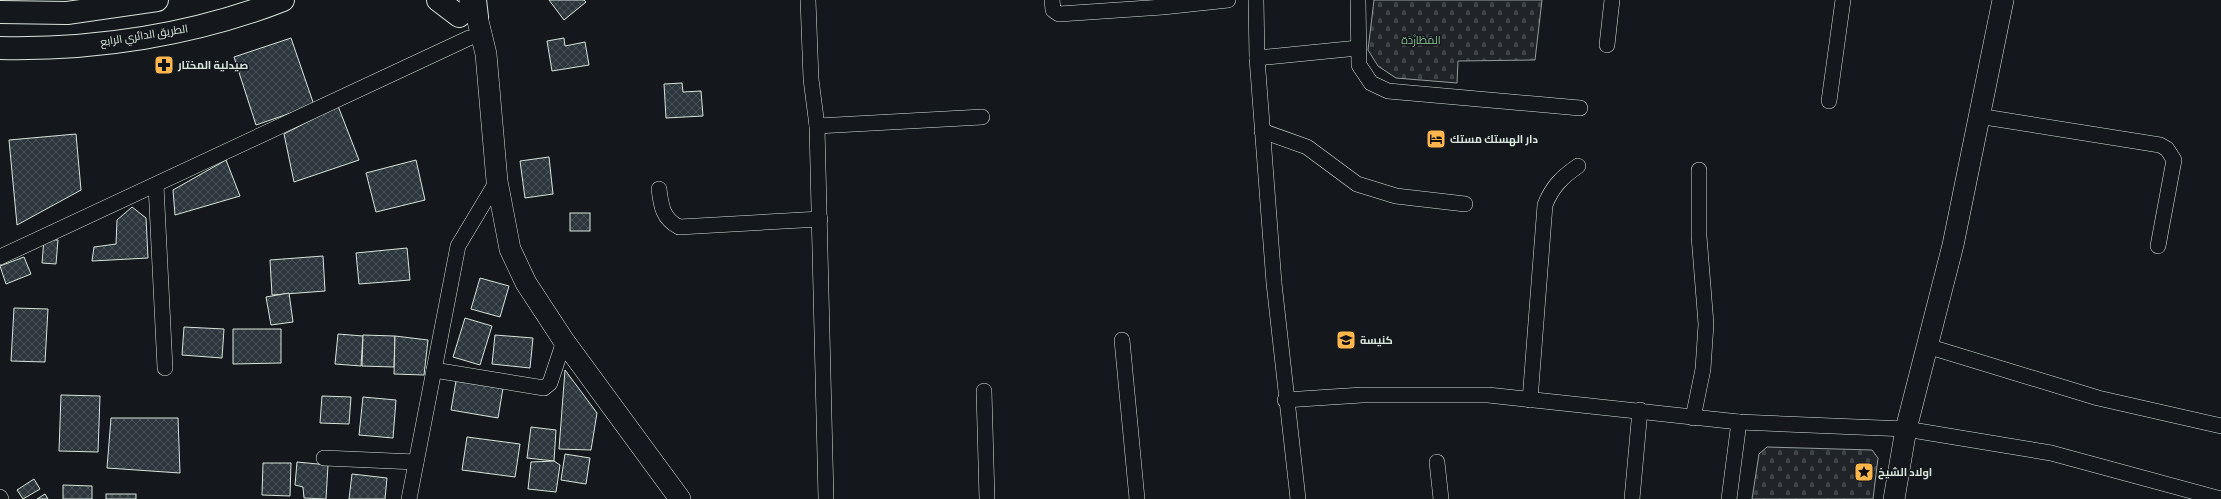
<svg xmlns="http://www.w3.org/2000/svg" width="2221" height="499" font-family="Barlow,Cairo,sans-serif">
  <defs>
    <pattern id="cemetery-stones" width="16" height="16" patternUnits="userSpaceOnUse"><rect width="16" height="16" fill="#202428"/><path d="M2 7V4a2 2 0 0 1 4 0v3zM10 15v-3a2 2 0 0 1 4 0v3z" fill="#404447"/></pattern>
    <pattern id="building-cross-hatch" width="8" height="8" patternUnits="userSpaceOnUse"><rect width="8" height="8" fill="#2c363c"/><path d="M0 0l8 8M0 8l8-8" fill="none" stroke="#4a5358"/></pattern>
  </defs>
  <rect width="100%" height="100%" fill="#14181c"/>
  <!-- cemetery -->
  <g fill="url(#cemetery-stones)" stroke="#939e99">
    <polygon points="1374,0 1542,0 1535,60 1458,61 1457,83 1396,78 1378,66 1368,50"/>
    <polygon points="1767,447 1872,450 1878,458 1873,499 1752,499 1759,454"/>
  </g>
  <!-- building -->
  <g fill="url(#building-cross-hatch)" stroke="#d8e6dc">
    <polygon points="549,0 584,0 586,2 564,20"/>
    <polygon points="291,38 314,105 256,125 234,57"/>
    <polygon points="564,38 565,46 585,42 589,65 552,71 547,41"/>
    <polygon points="682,83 683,92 701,91 703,116 666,118 664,84"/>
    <polygon points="338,106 359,160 294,182 284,134"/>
    <polygon points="76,134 81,190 17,225 9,140"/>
    <polygon points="549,157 553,194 525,198 520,161"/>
    <polygon points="226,160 240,196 175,215 173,190"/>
    <polygon points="416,160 425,200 376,212 366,173"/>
    <polygon points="132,207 146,218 148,258 92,261 94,247 116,244 117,220"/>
    <rect x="570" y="213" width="20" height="18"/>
    <polygon points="44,239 58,240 56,264 42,263"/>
    <polygon points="407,248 410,280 359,284 356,253"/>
    <polygon points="323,256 325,291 272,295 270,260"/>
    <polygon points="24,257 31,274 6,284 0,266"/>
    <polygon points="480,278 509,286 500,317 471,309"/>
    <polygon points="289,293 293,322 271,325 266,297"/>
    <polygon points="14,308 48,309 45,362 11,361"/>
    <polygon points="465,318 492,326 480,365 453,357"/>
    <polygon points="184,327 224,329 222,358 182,355"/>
    <polygon points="233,329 281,329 281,363 233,364"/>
    <polygon points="338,334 363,336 361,366 335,364"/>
    <polygon points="363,335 395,336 394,367 362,366"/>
    <polygon points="495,335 533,338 530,368 492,364"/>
    <polygon points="395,336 428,340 424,375 394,374"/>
    <polygon points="565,370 597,413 591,450 559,449"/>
    <polygon points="456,381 503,388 498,418 451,410"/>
    <polygon points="61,395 100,396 98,452 59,451"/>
    <polygon points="322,396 351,397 349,424 320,423"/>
    <polygon points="363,397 396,400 393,438 359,435"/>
    <polygon points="111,418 178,418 180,473 107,468"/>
    <polygon points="531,427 556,430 554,461 527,458"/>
    <polygon points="467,437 520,444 515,477 462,470"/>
    <polygon points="565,454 590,458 586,484 561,480"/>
    <polygon points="554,461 560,465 556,492 528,489 531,462"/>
    <polygon points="297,462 328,465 326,499 304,498 303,487 295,485"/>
    <polygon points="263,463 291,463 290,496 262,495"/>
    <polygon points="352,474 387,478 385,499 349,499"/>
    <polygon points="34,479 40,489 23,499 17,490"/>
    <polygon points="63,485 92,486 92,499 63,499"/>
    <polygon points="45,494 48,499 37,499"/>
    <rect x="106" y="494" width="30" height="5"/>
  </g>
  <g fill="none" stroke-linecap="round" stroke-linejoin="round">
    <!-- street casing -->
    <g stroke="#d8e6dc" stroke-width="16">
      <g id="street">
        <polyline points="808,0 811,79 817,126 826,499"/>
        <polyline points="1052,0 1053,10 1059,14 1163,7 1228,0"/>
        <polyline points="1256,0 1257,58 1274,283 1298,499"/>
        <polyline points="1358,0 1359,65 1371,83 1388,91 1580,108"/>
        <polyline points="1607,45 1612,0"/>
        <polyline points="1257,58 1358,48"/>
        <polyline points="1829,101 1843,0"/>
        <polyline points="1978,116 2160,145 2167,149 2174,160 2158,246"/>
        <polyline points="817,126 982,117"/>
        <polyline points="1262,131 1307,147 1357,184 1396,196 1465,204"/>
        <polyline points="156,185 165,368"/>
        <path d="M659,189c2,17 4,30 20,38l141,-8"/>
        <polyline points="0,257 469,38"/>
        <polyline points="1122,340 1137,499"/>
        <polyline points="1927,346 2098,398 2221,426"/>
        <polyline points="434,370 544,388 550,383 564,341"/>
        <polyline points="984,391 987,499"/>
        <polyline points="1285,400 1362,395 1488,395 1739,422 1906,429 2051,453 2221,499"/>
        <path d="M1530,400l15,-195c7,-18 17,-28 33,-39"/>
        <polyline points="1693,418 1703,369 1706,324 1699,236 1699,170"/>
        <polyline points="324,458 416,462"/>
        <polyline points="1437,462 1441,499"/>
        <polyline points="0,497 1,499"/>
        <polyline points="409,499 458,246 497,181"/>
        <polyline points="1632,499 1640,410"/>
        <polyline points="1729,499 1739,422"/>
      </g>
    </g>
    <!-- secondary casing -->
    <g stroke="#d8e6dc" stroke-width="22">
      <g id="secondary">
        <polyline points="470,1 477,17 486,54 497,181 510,249 526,283 564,341 680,499"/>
        <polyline points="1894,499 1906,429 1953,245 2003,0"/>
      </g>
    </g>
    <!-- primary casing -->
    <g stroke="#d8e6dc" stroke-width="24">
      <g id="primary">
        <polyline points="438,0 459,16"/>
        <polyline points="475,0 477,17"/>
        <polyline points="0,12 67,13 157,0"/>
        <path d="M0,48c95,2 194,-13 283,-48"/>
      </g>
    </g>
    <!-- street -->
    <use href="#street" stroke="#14181c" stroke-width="15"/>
    <!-- secondary -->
    <use href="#secondary" stroke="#14181c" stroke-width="21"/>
    <!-- primary -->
    <use href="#primary" stroke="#14181c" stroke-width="22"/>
  </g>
  <!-- icons -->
  <defs>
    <g id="pharmacy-square" transform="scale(1)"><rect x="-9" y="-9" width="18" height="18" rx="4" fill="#ffb74d" stroke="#14181c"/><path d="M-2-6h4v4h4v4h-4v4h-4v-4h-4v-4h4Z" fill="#111"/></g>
    <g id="hotel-square" transform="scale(1)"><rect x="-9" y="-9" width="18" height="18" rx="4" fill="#ffb74d" stroke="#14181c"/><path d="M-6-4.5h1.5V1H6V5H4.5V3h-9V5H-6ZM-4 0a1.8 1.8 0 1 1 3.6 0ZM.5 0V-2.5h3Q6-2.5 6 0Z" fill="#111"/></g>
    <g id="school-square" transform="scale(1)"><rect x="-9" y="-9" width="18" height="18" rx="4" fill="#ffb74d" stroke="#14181c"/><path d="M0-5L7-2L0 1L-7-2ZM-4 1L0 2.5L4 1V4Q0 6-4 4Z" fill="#111"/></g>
    <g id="sight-square" transform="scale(1)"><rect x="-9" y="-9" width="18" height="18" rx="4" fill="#ffb74d" stroke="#14181c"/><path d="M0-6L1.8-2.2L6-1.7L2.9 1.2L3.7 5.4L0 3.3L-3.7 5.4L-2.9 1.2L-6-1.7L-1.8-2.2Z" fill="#111"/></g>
  </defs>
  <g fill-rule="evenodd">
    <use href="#pharmacy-square" x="164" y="65"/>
    <use href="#hotel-square" x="1436" y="139"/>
    <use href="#school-square" x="1346" y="340"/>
    <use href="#sight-square" x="1864" y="472"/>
  </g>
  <g text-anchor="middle" stroke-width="3" stroke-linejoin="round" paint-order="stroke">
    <!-- street labels -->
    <g font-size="11" fill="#d8e6dc" stroke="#14181c">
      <text transform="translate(144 35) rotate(-9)" y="4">الطريق الدائري الرابع</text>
    </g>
    <!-- park labels -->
    <g font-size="11" fill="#8ac095" stroke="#14181c">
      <text x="1421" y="44">المَطَارْدَة</text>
    </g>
    <!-- poi labels -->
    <g font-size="11" font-weight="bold" fill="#d8e6dc" stroke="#14181c" text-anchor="start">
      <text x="178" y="69">صيدلية المختار</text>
      <text x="1450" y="143">دار الهستك مستك</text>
      <text x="1360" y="344">كنيسة</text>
      <text x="1878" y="476">اولاد الشيخ</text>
    </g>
  </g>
</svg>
